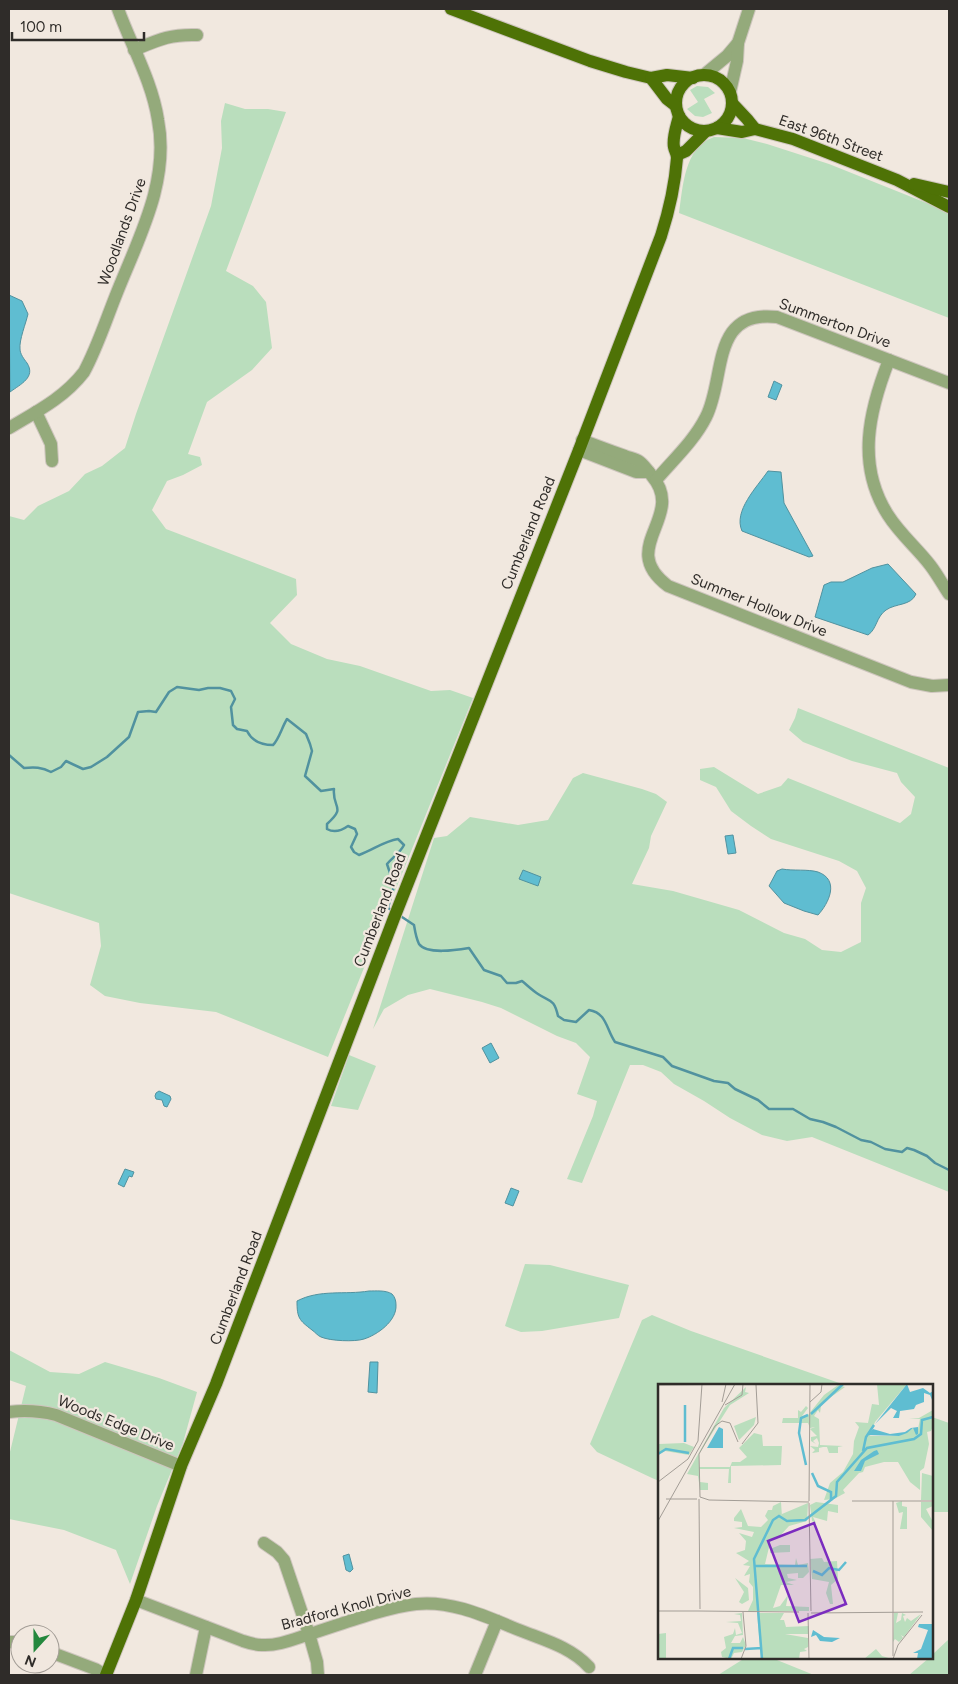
<svg xmlns="http://www.w3.org/2000/svg" width="958" height="1684" font-family="Figtree,sans-serif">
  <rect width="100%" height="100%" fill="#f1e8df"/>
  <!-- green -->
  <g fill="#badebd">
    <polygon points="697,86 708,87 715,93 704,99 712,113 703,117 695,116 687,109 698,102 690,90"/>
    <polygon points="225,103 245,109 268,109 286,112 226,271 253,286 266,302 272,348 252,370 207,402 188,454 200,457 202,465 183,475 167,481 152,510 166,529 296,579 297,595 270,623 291,644 327,659 360,666 431,691 450,690 473,698 328,1057 216,1012 140,1003 105,996 90,985 101,946 99,923 9,893 9,516 24,520 38,506 69,491 85,474 102,466 125,448 136,414 211,206 222,148 221,121"/>
    <path d="M714,137l29,1 24,6 62,20 120,48v106l-270,-105c4,-26 5,-66 35,-76z"/>
    <polygon points="798,708 949,768 949,1192 812,1137 787,1141 762,1135 730,1118 704,1101 674,1084 661,1072 643,1065 630,1065 582,1183 567,1179 593,1116 597,1101 577,1094 590,1057 576,1043 557,1036 501,1008 482,1002 430,989 408,995 384,1009 373,1029 434,838 447,836 470,817 518,825 548,820 573,778 583,773 642,789 656,794 667,802 651,836 649,848 632,884 673,891 739,910 784,933 805,939 822,950 841,952 861,942 861,903 866,888 857,871 839,861 771,839 751,826 731,811 716,787 700,780 700,769 714,767 758,794 781,786 788,778 900,823 911,814 915,797 901,782 897,773 852,761 803,742 789,730 795,718"/>
    <polygon points="349,1055 376,1066 358,1110 331,1106"/>
    <polygon points="525,1264 550,1265 629,1285 619,1318 542,1331 521,1332 505,1326"/>
    <polygon points="652,1315 691,1331 845,1385 659,1385 659,1481 652,1478 597,1452 590,1444 642,1320"/>
    <polygon points="9,1350 50,1372 79,1374 105,1362 159,1378 197,1392 183,1443 157,1506 130,1584 116,1550 64,1530 9,1519 9,1456 26,1386 9,1380"/>
    <polygon points="932,1417 949,1423 949,1512 932,1512"/>
    <polygon points="949,1639 949,1675 909,1675 929,1658 932,1658 932,1655"/>
    <polygon points="745,1658 772,1658 814,1675 718,1675"/>
  </g>
  <!-- water -->
  <g fill="#5fbdd1" stroke="#51929f">
    <path d="M9,295l13,6 6,13c-2,9 -9,26 -8,35 0,5 4,10 7,14 9,14 -6,21 -17,29z"/>
    <polygon points="774,381 782,385 776,400 768,397"/>
    <path d="M768,471l13,1 3,31 29,53 -4,1 -67,-26c-9,-20 15,-44 26,-60z"/>
    <path d="M888,564l28,30c-5,12 -20,9 -30,16 -10,7 -9,19 -18,25l-53,-18 9,-32 7,-3h12l29,-14z"/>
    <polygon points="733,835 736,853 728,854 725,836"/>
    <path d="M782,869c11,2 26,0 36,3 22,8 11,31 0,43l-14,-4 -20,-8 -15,-17 8,-15z"/>
    <polygon points="523,870 541,877 538,886 519,879"/>
    <polygon points="491,1043 499,1058 490,1063 482,1048"/>
    <polygon points="159,1091 170,1096 171,1099 167,1107 164,1106 162,1100 156,1099 155,1096 156,1093"/>
    <polygon points="125,1169 134,1172 132,1177 129,1176 124,1187 118,1184"/>
    <polygon points="511,1188 519,1191 513,1206 505,1203"/>
    <path d="M369,1291c7,0 17,-1 23,3 3,3 4,7 4,11 1,16 -19,30 -32,34 -9,3 -34,2 -43,-2 -3,-1 -6,-5 -9,-7 -13,-10 -15,-12 -15,-29 23,-12 48,-6 72,-10z"/>
    <polygon points="370,1362 378,1362 377,1393 368,1392"/>
    <polygon points="349,1554 353,1569 350,1572 346,1570 343,1556"/>
  </g>
  <g fill="none" stroke-linecap="round" stroke-linejoin="round">
    <!-- stream -->
    <g stroke="#51929f" stroke-width="2.5">
      <path d="M9,755l15,13c10,-1 18,-1 27,4l10,-5 5,-6 17,8 8,-2 16,-10 22,-20 9,-25 11,-1 7,1 13,-20 8,-5 22,3 9,-2h12l11,3 4,8 -4,8 2,18 4,4 10,2c5,10 15,14 26,14 6,-6 9,-18 14,-26l19,15 4,10 2,7 -7,25 16,15 13,-2c-2,20 13,17 -7,35v5c7,4 14,2 21,-3l7,3 2,5 -6,13 3,5 5,3c14,-5 25,-14 39,-16l6,6c-4,8 -11,12 -17,19l3,9 7,2 -9,33 5,3"/>
      <path d="M399,915l15,10c1,6 2,13 5,19 8,11 38,6 50,4l15,22 17,6 6,7h9l6,-2c5,4 10,9 16,13 12,8 16,4 20,22l6,4 12,2 13,-12c18,3 17,19 26,32l48,15 9,9 42,15 14,2 7,6 23,11 11,9h24l17,10 13,3 13,5 25,13 10,2 14,7 17,3 5,-4 7,2 13,6 8,7 14,7"/>
    </g>
    <!-- minor casing -->
    <g stroke="#cec6be" stroke-width="14">
      <g id="minor">
        <path d="M134,50c24,-10 36,-16 63,-15"/>
        <polyline points="704,75 727,56 738,43"/>
        <polyline points="730,92 737,61 738,43 749,9"/>
        <path d="M889,360c-20,51 -33,105 -1,155 12,19 29,33 42,50 7,9 13,20 19,29"/>
        <polyline points="36,412 51,444 52,461"/>
        <path d="M9,428c27,-16 55,-30 75,-56 13,-24 22,-52 32,-77 22,-56 54,-113 42,-175 -6,-39 -27,-75 -40,-111"/>
        <path d="M582,440c15,6 29,11 43,16 5,2 11,3 15,6 4,3 9,10 12,14 35,41 -36,71 16,110l243,96 21,4 17,-1"/>
        <polyline points="579,450 636,472 649,472"/>
        <path d="M656,480c17,-20 38,-39 50,-63 20,-39 4,-108 71,-100l172,66"/>
        <path d="M9,1412c17,-2 31,-1 47,3l125,51"/>
        <polyline points="264,1543 277,1552 284,1560 309,1634 317,1662 318,1675"/>
        <path d="M136,1600l107,41c6,2 12,4 19,4 16,1 32,-6 48,-11 32,-10 73,-26 106,-30 36,-4 71,13 103,26 25,10 52,17 70,37"/>
        <polyline points="9,1642 20,1642"/>
        <polyline points="50,1652 95,1669 105,1675"/>
        <polyline points="196,1675 206,1627"/>
        <polyline points="475,1675 497,1621"/>
      </g>
    </g>
    <!-- major casing -->
    <g stroke="#cec6be" stroke-width="14">
      <g id="major">
        <polyline points="451,9 590,61 626,72 651,78 667,75 693,78"/>
        <circle cx="704" cy="103" r="28"/>
        <polyline points="651,78 667,99 676,106"/>
        <polyline points="732,103 747,119 755,129"/>
        <polyline points="717,128 742,132 755,129 793,139 897,180 949,207"/>
        <polyline points="677,155 686,151 706,131"/>
        <polyline points="914,184 949,192"/>
        <path d="M106,1675l30,-75 45,-134 35,-82 178,-466 185,-468 82,-214c8,-25 14,-51 16,-78 0,-5 -2,-6 -3,-11 -2,-9 3,-22 5,-31"/>
      </g>
    </g>
    <!-- minor -->
    <use href="#minor" stroke="#94aa7b" stroke-width="12"/>
    <!-- major -->
    <use href="#major" stroke="#4e7206" stroke-width="12"/>
  </g>
  <g text-anchor="middle" stroke-width="4.5" stroke-linejoin="round" paint-order="stroke">
    <!-- street labels -->
    <g font-size="15" fill="#2f2c29" stroke="#f1e8df">
      <text transform="translate(831 138) rotate(20)" y="5">East 96th Street</text>
      <text transform="translate(122 232) rotate(-70)" y="5">Woodlands Drive</text>
      <text transform="translate(835 323) rotate(20)" y="5">Summerton Drive</text>
      <text transform="translate(528 533) rotate(-68)" y="5">Cumberland Road</text>
      <text transform="translate(759 605) rotate(22)" y="5">Summer Hollow Drive</text>
      <text transform="translate(380 910) rotate(-69)" y="5">Cumberland Road</text>
      <text transform="translate(236 1288) rotate(-69)" y="5">Cumberland Road</text>
      <text transform="translate(116 1423) rotate(22)" y="5">Woods Edge Drive</text>
      <text transform="translate(346 1608) rotate(-15)" y="5">Bradford Knoll Drive</text>
    </g>
  </g>
  <!-- overview -->
  <g transform="translate(658 1384)">
    <rect width="275" height="275" fill="#f1e8df"/>
    <path d="M219,0h30l-32,38 -5,14h29l14,-8 4,6 3,-15 -11,-1h10l14,-8v16l-2,5 -4,1 2,12 -5,24 -4,3v19l-10,-8 -12,-20h-14l-19,5 -2,5 -4,1 -16,17 2,3 -11,6 -10,1 6,-17 13,-11 10,-18 1,-13 5,-14 -4,-5 13,1 4,-19 7,1zM180,1l7,2 -14,10 -10,9 -1,7 -2,-3 -4,6 5,3 1,26 23,1 -5,1v6h-9l-2,-6h-4l-4,1v4l-7,1 3,-3 -5,-4 8,1 1,-4 -2,-5 -4,3 3,3 -5,-3v-4l6,-1 -7,-7 5,-2 -5,1 -2,-5h-26l1,-5h15v-8l3,2 5,-6 2,2 -6,8 6,-1 16,-20zM88,3l-1,5 4,1 -19,12 -31,49v13h31l2,-5h8l7,-5 -8,-9 15,-15 8,2 1,11h19l-1,19 -50,1v17h-3l1,-14h-29v13l8,1v7h-8l-2,-14 -11,-2 37,-66zM98,33l-2,8 -15,15 -5,-14zM26,59l10,4 -5,8 -24,-4 -7,4 1,-11zM264,89l11,3v24h-12zM244,117v5l5,1v22h-7l3,-17 -4,1 -3,-10zM123,118l1,15v-3l26,-11 -1,18 -18,5 -11,12 -7,1 -6,25 30,1 1,-7 2,7 10,-2 1,9 -6,6h-5v-5l-11,1 1,4 9,2 -11,2 8,3h-13l-8,23 7,-2 8,-11 -2,11 23,1v4h-61l5,-11v-13l-4,-5 1,-8 -6,2 6,-10 -7,-1 6,-4 -13,-8 9,-3 1,-9 -7,-8 13,4 2,-5 -20,-4 8,-1v-5l-8,-1v-3l7,-9 7,17 13,1 7,-7 -3,-4 3,-6h4l1,-4zM158,118l22,3v8l-10,-2 -1,10 -14,-4 3,6 -4,-2 -2,-16zM263,118h12v4l-7,3 7,13v9l-12,-14zM122,161h10v7l-20,1v-4zM164,174l2,4 13,-1 1,18 -7,6 2,19h-3l-4,-11 3,-11 -17,-3 -2,-20zM77,194l13,10 1,12 -7,4 -3,-2 5,-10zM84,229l1,22 -8,1 -4,7h9l3,-6 3,8 -4,7 -8,1 -3,6 -9,-2 -1,-5 5,-4 -2,-11 9,-3 2,-6 1,7 6,-2 -4,-10 -12,-1 15,-1 -1,-6 -6,-1zM99,229h27l-4,7h4l2,7 23,-1v8h-24l23,4v9l-4,2 3,2 -7,1 -1,7h-38zM236,229h4l-2,10 5,-3 1,-7 4,2 -3,1 2,6 2,-4 4,3 10,-7 -17,23 -3,-2 2,3 -4,4 -4,-3 -2,3zM8,249v26h-8v-25zM218,265l6,7 10,3h-28z" fill="#badebd"/>
    <path d="M249,0l3,8 13,-4 7,5 3,-2v11l-3,-7 -6,-2v9l-8,3 -2,4 -14,2 -1,7h-6l4,-7 -6,-3 -16,16zM61,43l4,2v19h-16zM260,43v7l-2,1 -3,-7 -6,5 -8,3 -31,-1 5,-6 17,5 15,-2 6,-4zM216,67l3,-1 2,4 -14,7 -4,10h-7l7,-11zM261,240h14v35h-16l1,-6h-5l8,-4 7,-19 -10,-3zM155,246l11,7 16,1 -8,4 -12,-1 -4,-6 -5,2z" fill="#5fbdd1"/>
    <path fill="none" stroke="#5fbdd1" stroke-width="2.5" d="M27,21v37M153,30l32,-30M205,67l3,-14 8,-12M0,70l8,-5 23,4M148,81l-7,-32 2,-15 7,-3M154,89l6,13 13,6v9M96,182h53M155,187l9,4 7,-7 10,2 7,-8M87,265l17,-1M71,275l4,-11h10M104,275l-8,-100 19,-39 6,-4 8,5 18,-1 31,-24 1,-14 30,-34 47,-9 7,-5 1,-14 11,-3"/>
    <path fill="none" stroke="#a39d96" stroke-width="1" d="M0,1l114,-1M64,18l4,-18M152,18l11,-10 1,-8M67,21l17,-10 1,-11M84,60l16,-21 -2,-38M0,98l30,-23 10,-18 4,-57M42,113l-1,-43 16,-28 7,-5 8,2 8,19M42,113l9,3 100,2M8,115h31M41,115l1,110M151,117l1,-117M194,117h81M235,117v155M151,119l2,108M0,137l77,-137M0,227h40M40,227l101,1M150,229l1,46M153,229l112,-1M83,275l5,-13 -3,-34M235,275l5,-14 24,-30"/>
    <path fill="#7b2cbf" fill-opacity="0.15" stroke="#7b2cbf" stroke-width="2.5" d="M156,139l32,81 -47,18 -31,-81z"/>
    <rect width="275" height="275" fill="none" stroke="#2f2c29" stroke-width="2.5"/>
  </g>
  <!-- border -->
  <rect width="958" height="1684" fill="none" stroke="#2f2c29" stroke-width="20"/>
  <!-- north arrow -->
  <g transform="translate(35 1649) rotate(201)"><circle r="24" fill="#f1e8df" stroke="#a39d96"/>
  <path d="M0-4L9 19L0 12L-9 19Z" fill="#24883d"/>
  <text y="-8" font-size="14" font-weight="bold" text-anchor="middle" fill="#2f2c29">N</text>
  </g>
  <!-- scale -->
  <path d="M12 32v8h132v-8" fill="none" stroke="#2f2c29" stroke-width="2.5"/>
  <text x="20" y="32" font-size="15" fill="#2f2c29" stroke="#f1e8df" stroke-width="4" paint-order="stroke">100 m</text>
</svg>
